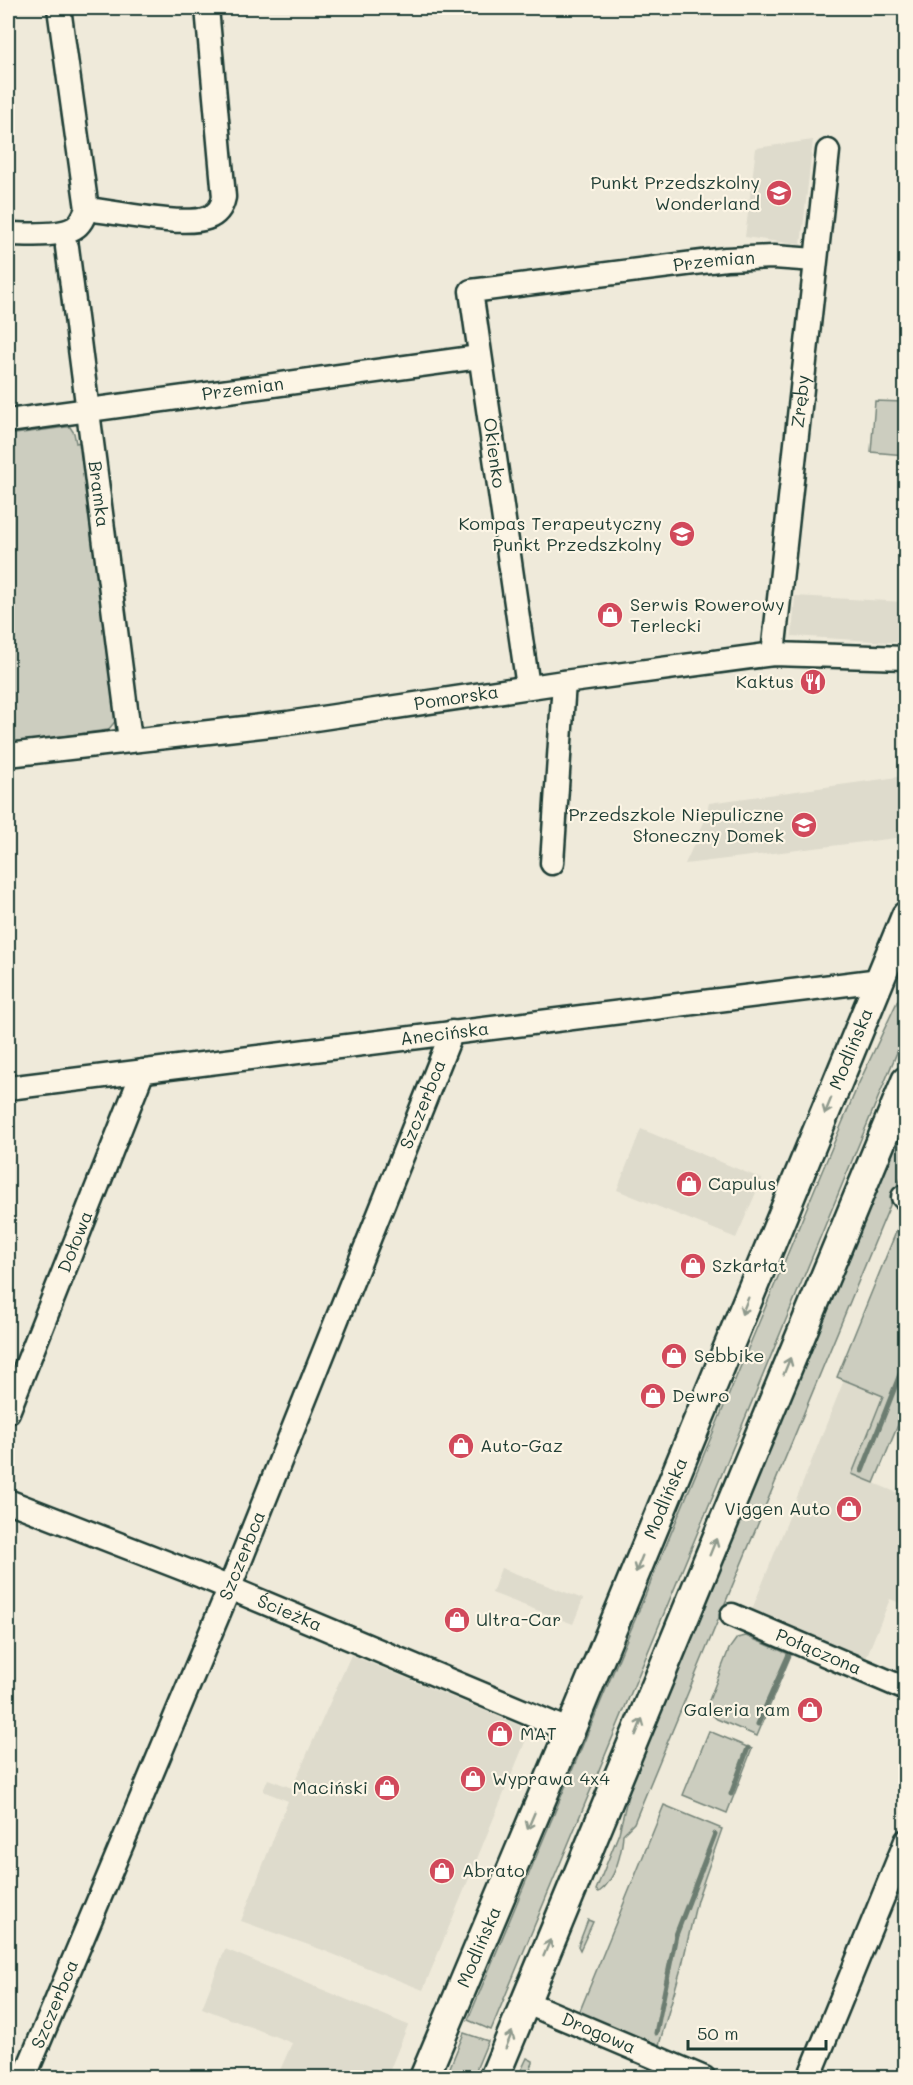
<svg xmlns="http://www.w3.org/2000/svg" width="913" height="2085" font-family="Mali,sans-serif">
  <rect width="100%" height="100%" fill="#efeada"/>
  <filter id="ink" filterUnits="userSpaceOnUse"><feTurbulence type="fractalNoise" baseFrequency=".0167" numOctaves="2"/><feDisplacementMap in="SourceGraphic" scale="12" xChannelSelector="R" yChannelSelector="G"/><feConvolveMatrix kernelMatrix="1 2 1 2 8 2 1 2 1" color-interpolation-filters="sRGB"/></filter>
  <g filter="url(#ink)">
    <!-- built -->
    <g fill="#dedbcc">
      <polygon points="813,140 801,245 745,237 756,148"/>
      <polygon points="795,596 905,602 905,643 792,636"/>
      <polygon points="905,776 906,830 904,837 685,864 705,820 709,803"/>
      <polygon points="641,1129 762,1179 736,1238 617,1190"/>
      <polygon points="844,1380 884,1396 852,1474 905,1496 905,1605 890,1599 866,1658 751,1612"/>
      <polygon points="501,1568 583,1599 573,1624 492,1593"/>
      <polygon points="351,1655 530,1730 423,1990 320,1949 241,1921 288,1801 263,1791 268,1779 292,1788"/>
      <polygon points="225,1949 408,2025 387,2077 277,2077 292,2043 202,2008"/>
    </g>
    <!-- green -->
    <g fill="#cccdbf" stroke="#76857a" stroke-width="1.5">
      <polygon points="875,401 905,402 905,455 871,452"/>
      <polygon points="66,427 70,427 74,433 76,443 80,442 118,718 108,730 11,743 8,737 8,435"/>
      <polygon points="905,985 905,1033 491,2030 468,2020 858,1085"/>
      <path d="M905,1124v45l-271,654 -11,11c-1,19 -8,47 -24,58l-3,-2 23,-57 13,-55 220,-531z"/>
      <polygon points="905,1210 905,1408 874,1483 852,1474 883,1396 837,1377"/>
      <polygon points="746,1636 791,1655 757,1736 717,1719 708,1712 708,1703 729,1649 737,1638"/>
      <polygon points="709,1731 752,1749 727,1813 683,1795"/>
      <polygon points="664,1805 722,1829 697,1900 682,1965 659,2045 579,2013"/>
      <polygon points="588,1920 593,1922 580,1950 578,1946"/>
      <polygon points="464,2033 488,2041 473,2077 446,2077"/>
      <polygon points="527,2058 533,2061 533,2063 526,2077 518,2077"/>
    </g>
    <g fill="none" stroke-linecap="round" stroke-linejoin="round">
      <!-- stream -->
      <g stroke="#6c7d71" stroke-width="5">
        <polyline points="862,1471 906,1359"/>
        <polyline points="758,1724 790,1652"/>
        <polyline points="731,1794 748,1748"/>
        <polyline points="656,2033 676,1935 715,1834"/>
        <polyline points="648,2078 649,2072"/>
      </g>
      <!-- minor casing -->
      <g stroke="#1f3d34" stroke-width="27">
        <g id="minor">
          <path d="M87,209c29,3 95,18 120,9 11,-4 15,-11 17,-21l-17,-189"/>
          <path d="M8,234c17,0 52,3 66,-6 7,-4 10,-12 13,-19l-28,-201"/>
          <path id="s1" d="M67,247l63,493"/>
          <path id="s2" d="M8,421l471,-64"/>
          <path id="s3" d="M773,654l55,-503"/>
          <path id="s4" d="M528,687l-57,-396 255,-32 48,-2 41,3"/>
          <path id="s5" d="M8,755l280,-32 276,-41 209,-28 133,4"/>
          <polyline points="552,863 564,682"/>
          <path id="s6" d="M8,1088l872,-108"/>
          <polyline points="903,1197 906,1198"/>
          <path id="s7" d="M8,1412l135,-341"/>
          <path id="s8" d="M8,1501l193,75 369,155"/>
          <path id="s9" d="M732,1615l174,74"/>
          <path id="s10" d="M525,2002l179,76"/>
          <path id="s11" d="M24,2078l205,-489 223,-557"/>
          <polyline points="809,2078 906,1841"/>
        </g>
      </g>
      <!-- major casing -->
      <g stroke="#1f3d34" stroke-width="33">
        <g id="major">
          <path id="s12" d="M424,2078l146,-347 336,-815"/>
          <polyline points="494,2078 906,1081"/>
        </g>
      </g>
      <!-- minor -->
      <use href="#minor" stroke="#fcf5e5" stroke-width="22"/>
      <!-- major -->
      <use href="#major" stroke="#fcf5e5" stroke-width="28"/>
    </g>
    <!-- one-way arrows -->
    <defs><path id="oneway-shaft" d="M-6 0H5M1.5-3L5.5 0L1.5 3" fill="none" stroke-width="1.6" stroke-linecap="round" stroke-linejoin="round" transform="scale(1.5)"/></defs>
    <g stroke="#8e998c">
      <use href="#oneway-shaft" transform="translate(828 1106) rotate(112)"/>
      <use href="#oneway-shaft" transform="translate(745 1306) rotate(112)"/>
      <use href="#oneway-shaft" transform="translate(787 1366) rotate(-68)"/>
      <use href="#oneway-shaft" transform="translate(713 1547) rotate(-68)"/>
      <use href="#oneway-shaft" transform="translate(639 1564) rotate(112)"/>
      <use href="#oneway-shaft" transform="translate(639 1727) rotate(-68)"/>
      <use href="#oneway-shaft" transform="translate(531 1821) rotate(113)"/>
      <use href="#oneway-shaft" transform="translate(547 1948) rotate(-67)"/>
      <use href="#oneway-shaft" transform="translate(509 2040) rotate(-68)"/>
    </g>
  </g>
  <!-- icons -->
  <defs>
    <g id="school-disc" transform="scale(1.35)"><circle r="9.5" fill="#d1495b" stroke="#fcf5e5"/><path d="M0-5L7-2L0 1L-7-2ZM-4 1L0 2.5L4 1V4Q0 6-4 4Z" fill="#fff"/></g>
    <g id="shop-disc" transform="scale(1.35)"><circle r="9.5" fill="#d1495b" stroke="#fcf5e5"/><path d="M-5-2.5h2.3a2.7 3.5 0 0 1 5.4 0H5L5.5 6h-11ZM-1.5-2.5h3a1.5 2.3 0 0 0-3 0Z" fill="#fff"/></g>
    <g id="restaurant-disc" transform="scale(1.35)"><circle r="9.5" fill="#d1495b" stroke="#fcf5e5"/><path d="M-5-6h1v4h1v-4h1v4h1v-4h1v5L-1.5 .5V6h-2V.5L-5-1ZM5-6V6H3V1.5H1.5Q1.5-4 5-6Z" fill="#fff"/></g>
  </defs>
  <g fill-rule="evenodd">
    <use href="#school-disc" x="779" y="193"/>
    <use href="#school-disc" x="682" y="534"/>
    <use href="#shop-disc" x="610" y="615"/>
    <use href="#restaurant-disc" x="813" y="682"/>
    <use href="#school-disc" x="804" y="825"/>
    <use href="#shop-disc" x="689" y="1184"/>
    <use href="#shop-disc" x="693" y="1266"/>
    <use href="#shop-disc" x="674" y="1356"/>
    <use href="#shop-disc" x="653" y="1396"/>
    <use href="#shop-disc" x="461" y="1446"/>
    <use href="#shop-disc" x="849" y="1509"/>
    <use href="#shop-disc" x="457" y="1620"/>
    <use href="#shop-disc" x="810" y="1710"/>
    <use href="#shop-disc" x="500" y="1734"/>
    <use href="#shop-disc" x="473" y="1779"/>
    <use href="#shop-disc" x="387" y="1788"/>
    <use href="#shop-disc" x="442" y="1871"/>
  </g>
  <g text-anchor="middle" stroke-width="4.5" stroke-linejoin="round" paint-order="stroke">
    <!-- poi labels -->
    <g font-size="18" fill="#1f3d34" stroke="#fcf5e5" text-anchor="start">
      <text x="760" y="189" text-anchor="end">Punkt Przedszkolny<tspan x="760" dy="21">Wonderland</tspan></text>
      <text x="662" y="530" text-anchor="end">Kompas Terapeutyczny<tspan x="662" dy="21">Punkt Przedszkolny</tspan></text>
      <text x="630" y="611">Serwis Rowerowy<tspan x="630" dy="21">Terlecki</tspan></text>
      <text x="794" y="688" text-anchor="end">Kaktus</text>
      <text x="784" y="821" text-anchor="end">Przedszkole Niepuliczne<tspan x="784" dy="21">Słoneczny Domek</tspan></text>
      <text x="708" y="1190">Capulus</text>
      <text x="712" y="1272">Szkarłat</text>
      <text x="694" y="1362">Sebbike</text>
      <text x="672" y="1402">Dewro</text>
      <text x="480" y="1452">Auto-Gaz</text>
      <text x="830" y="1515" text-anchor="end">Viggen Auto</text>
      <text x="476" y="1626">Ultra-Car</text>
      <text x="790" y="1716" text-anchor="end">Galeria ram</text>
      <text x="520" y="1740">MAT</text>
      <text x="492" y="1785">Wyprawa 4x4</text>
      <text x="368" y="1794" text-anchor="end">Maciński</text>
      <text x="462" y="1877">Abrato</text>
    </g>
    <!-- street labels -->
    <g font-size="18" fill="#1f3d34" stroke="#fcf5e5">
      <text dy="6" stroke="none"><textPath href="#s4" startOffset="645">Przemian</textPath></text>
      <text dy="6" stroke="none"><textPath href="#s2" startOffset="237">Przemian</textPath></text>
      <text dy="6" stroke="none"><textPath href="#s3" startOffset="254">Zręby</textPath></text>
      <text transform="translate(494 453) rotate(82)" y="6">Okienko</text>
      <text dy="6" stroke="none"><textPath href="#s1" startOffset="249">Bramka</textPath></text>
      <text dy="6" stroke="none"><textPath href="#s5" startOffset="452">Pomorska</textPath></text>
      <text dy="6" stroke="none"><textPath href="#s6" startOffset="440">Anecińska</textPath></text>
      <text dy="6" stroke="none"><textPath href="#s12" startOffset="1114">Modlińska</textPath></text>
      <text dy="6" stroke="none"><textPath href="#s11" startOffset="1052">Szczerbca</textPath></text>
      <text dy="6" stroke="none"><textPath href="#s7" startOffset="183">Dołowa</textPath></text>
      <text dy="6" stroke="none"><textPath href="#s12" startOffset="628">Modlińska</textPath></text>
      <text dy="6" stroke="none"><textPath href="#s11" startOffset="566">Szczerbca</textPath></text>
      <text dy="6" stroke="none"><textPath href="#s8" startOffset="303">Ścieżka</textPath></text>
      <text dy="6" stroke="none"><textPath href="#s9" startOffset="94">Połączona</textPath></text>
      <text dy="6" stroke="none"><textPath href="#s12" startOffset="142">Modlińska</textPath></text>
      <text dy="6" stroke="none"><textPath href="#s11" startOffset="80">Szczerbca</textPath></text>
      <text dy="6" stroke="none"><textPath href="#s10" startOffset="80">Drogowa</textPath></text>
    </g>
  </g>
  <!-- margin -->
  <rect width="913" height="2085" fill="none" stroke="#fcf5e5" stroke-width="30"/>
  <rect x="15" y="15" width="883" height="2055" fill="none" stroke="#1f3d34" stroke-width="2" filter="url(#ink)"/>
  <!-- scale -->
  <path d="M688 2040v9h138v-9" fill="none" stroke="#1f3d34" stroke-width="3"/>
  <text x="697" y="2040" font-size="18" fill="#1f3d34" stroke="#fcf5e5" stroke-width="4.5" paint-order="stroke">50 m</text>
</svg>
